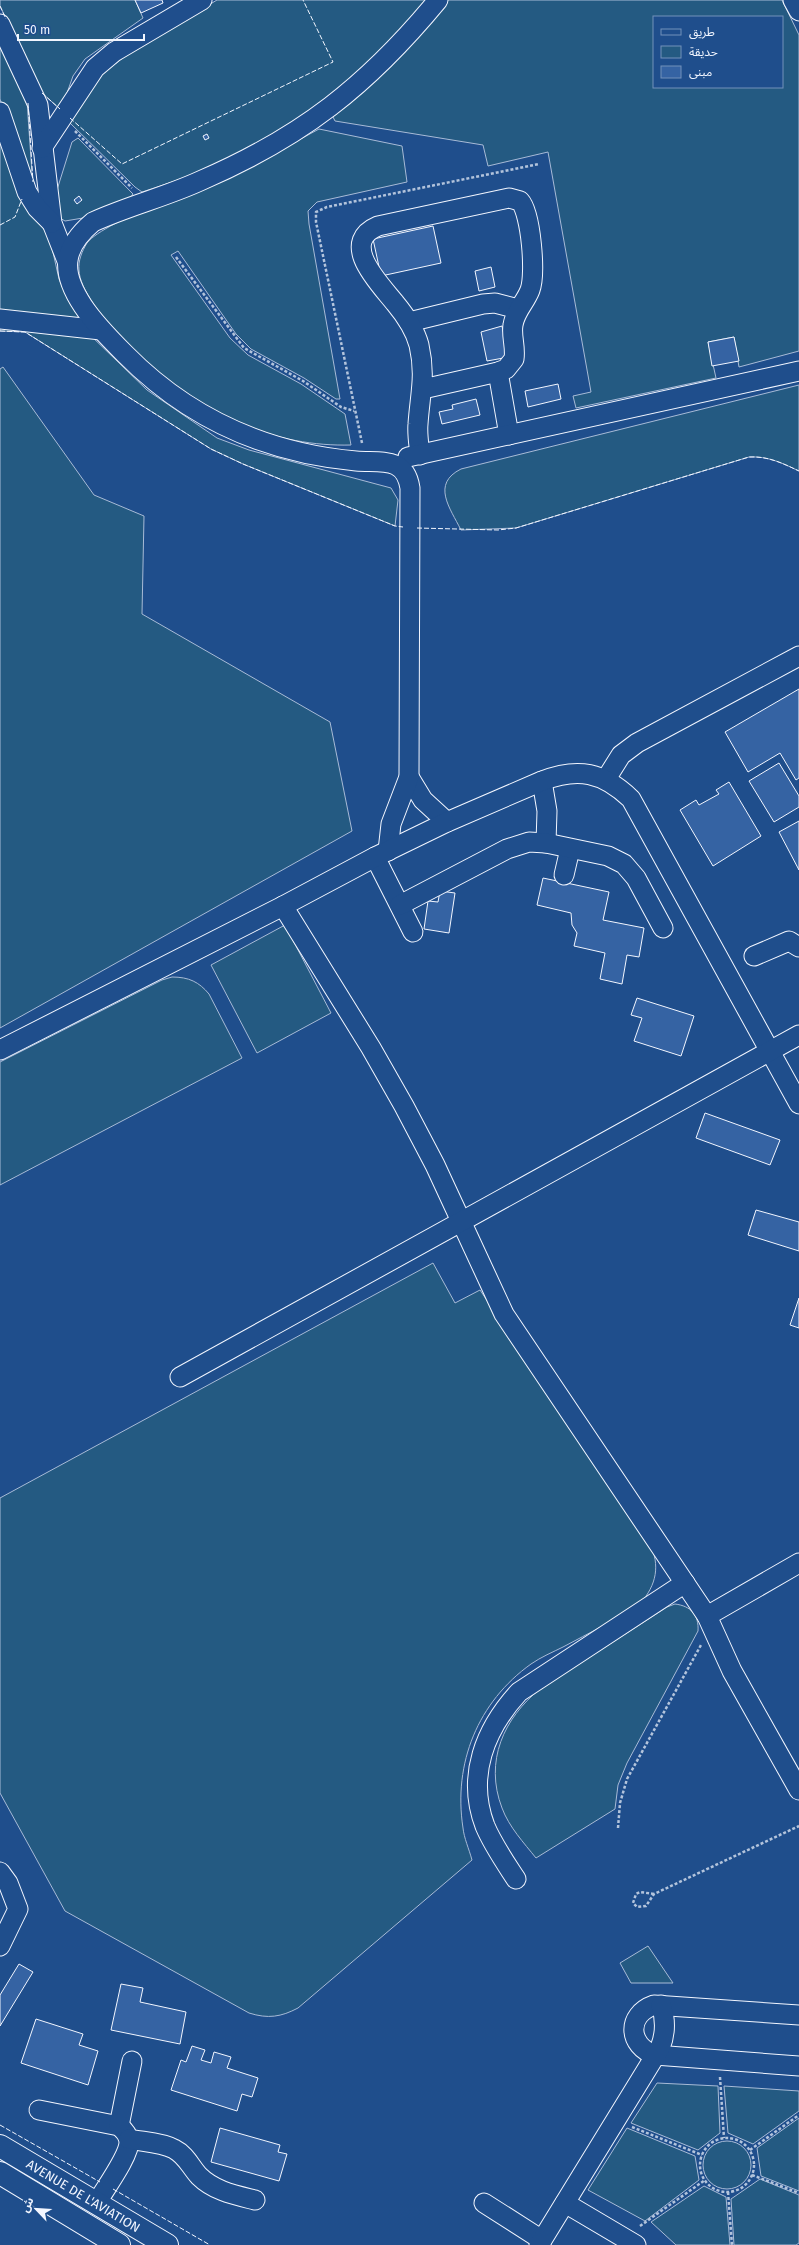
<svg xmlns="http://www.w3.org/2000/svg" width="799" height="2245" font-family="'Fira Sans','Noto Sans Arabic',sans-serif">
  <rect width="100%" height="100%" fill="#1f4e8c"/>
  <!-- green -->
  <g fill="#245a82" stroke="#a8bbd7" fill-rule="evenodd">
    <polygon points="0,0 135,0 143,18 85,59 73,76 61,110 42,93 0,6"/>
    <polygon points="217,0 429,0 360,73 286,130 196,174 142,192 135,187 68,121 100,75 131,52"/>
    <path d="M448,0h334l17,35v316l-60,16 -5,-30 -26,5 8,36 -140,30 -3,-12 18,-4 -43,-240 -60,14 -5,-21 -148,-24 -2,-4 65,-58zM654,17h128v70h-128z"/>
    <polygon points="0,45 27,101 33,188 0,99"/>
    <polygon points="0,127 48,230 59,279 68,300 83,324 0,315"/>
    <path d="M319,129l83,17 5,36 -90,20 -9,9 1,13 31,175h-4l-32,-21 -53,-29 -15,-15 -58,-83 -7,4 59,83 18,17 53,29 44,30 6,31c-37,1 -75,-6 -108,-21 -15,-6 -30,-13 -43,-21 -32,-18 -120,-95 -121,-133 -1,-9 3,-19 8,-27 16,-22 136,-65 168,-80 22,-10 43,-23 64,-34z"/>
    <polygon points="78,138 133,194 130,198 83,218 65,221 60,218 56,193 72,142"/>
    <polygon points="0,322 87,332 147,390 217,438 249,450 391,488 398,500 395,526 243,464 211,449 25,332 0,331"/>
    <polygon points="3,367 94,495 144,516 142,614 330,722 352,831 0,1028 0,369"/>
    <path d="M799,385v86c-17,-8 -31,-15 -50,-14l-233,71 -55,2c-11,-22 -30,-46 0,-61z"/>
    <polygon points="285,925 331,1013 257,1053 211,965"/>
    <path d="M172,977c17,0 27,5 37,17l33,64 -242,127v-123l162,-82z"/>
    <path d="M433,1263l22,40 25,-13 170,253c10,23 7,41 -10,61 -24,16 -51,29 -77,43 -10,5 -22,10 -32,17 -53,38 -78,99 -68,164 1,10 6,21 9,32l-174,148c-17,9 -30,11 -49,5l-184,-102 -65,-118v-295z"/>
    <path d="M675,1604c16,2 24,11 23,27l-71,132 -9,22 -3,24 -79,49c-12,-15 -27,-31 -34,-50 -18,-47 2,-90 38,-119l127,-82z"/>
    <polygon points="648,1946 673,1983 631,1983 620,1963"/>
    <polygon points="657,2083 718,2086 720,2133 698,2150 631,2123"/>
    <polygon points="724,2086 799,2091 799,2111 753,2144 728,2133"/>
    <polygon points="799,2118 799,2191 761,2176 757,2148"/>
    <polygon points="627,2128 695,2156 699,2180 645,2221 588,2190"/>
    <circle cx="727" cy="2165" r="24"/>
    <polygon points="760,2179 799,2195 799,2243 796,2245 734,2245 731,2199"/>
    <polygon points="704,2186 726,2197 730,2245 676,2245 651,2222"/>
  </g>
  <!-- building -->
  <g fill="#3563a3" stroke="#f2f6ff">
    <polygon points="135,0 162,0 163,3 141,13"/>
    <polygon points="207,134 209,138 205,140 203,136"/>
    <polygon points="79,196 82,200 77,204 74,200"/>
    <polygon points="433,226 441,263 381,276 373,239"/>
    <polygon points="491,267 495,287 479,291 475,271"/>
    <polygon points="502,326 509,357 487,361 481,332"/>
    <polygon points="734,337 739,361 712,366 708,342"/>
    <polygon points="558,384 561,399 528,407 525,391"/>
    <polygon points="476,399 480,415 442,424 439,412 453,409 452,405"/>
    <polygon points="799,689 799,778 796,780 780,753 748,772 725,732"/>
    <polygon points="779,763 799,796 799,807 774,822 749,781"/>
    <polygon points="729,782 761,836 713,866 680,810 696,800 699,805 719,794 716,790"/>
    <polygon points="799,821 799,870 779,832"/>
    <polygon points="543,878 609,892 603,920 644,928 639,957 627,955 622,984 600,979 605,953 574,946 577,933 572,925 571,913 537,905"/>
    <polygon points="440,891 455,893 449,933 424,929 428,901 438,902"/>
    <polygon points="637,998 694,1016 681,1056 634,1041 642,1018 631,1015"/>
    <polygon points="705,1113 780,1140 770,1165 696,1138"/>
    <polygon points="756,1210 799,1222 799,1251 748,1235"/>
    <polygon points="799,1298 799,1328 790,1325"/>
    <polygon points="19,1964 33,1972 0,2026 0,1995"/>
    <polygon points="121,1984 143,1988 140,2002 186,2012 180,2044 111,2030"/>
    <polygon points="36,2019 83,2034 79,2045 98,2051 88,2085 21,2063"/>
    <polygon points="192,2046 205,2050 201,2060 211,2063 214,2052 231,2057 227,2068 258,2078 252,2097 242,2094 237,2111 171,2090 181,2060 186,2062"/>
    <polygon points="220,2128 280,2145 278,2152 287,2154 279,2181 211,2162"/>
  </g>
  <g fill="none" stroke-linecap="round" stroke-linejoin="round">
    <!-- minor casing -->
    <g stroke="#f2f6ff" stroke-width="21">
      <g id="minor">
        <polyline points="793,0 799,11"/>
        <polyline points="0,24 38,105 52,223 67,261"/>
        <polyline points="0,112 27,192 37,208 52,223"/>
        <polyline points="42,148 95,68 114,52 202,0"/>
        <polyline points="0,319 101,330"/>
        <polyline points="409,322 483,304 495,303 518,309"/>
        <polyline points="498,372 509,435"/>
        <path d="M420,455c-1,-10 -3,-21 -2,-31 2,-30 8,-48 1,-79 -4,-15 -14,-30 -24,-42 -15,-19 -57,-60 -17,-77l131,-28 11,3c11,12 16,73 10,89 -5,13 -15,21 -17,35 -2,11 3,22 1,34l-8,10 -8,3 -75,17"/>
        <polyline points="408,457 799,371"/>
        <polyline points="409,777 423,800 447,822"/>
        <polyline points="606,779 621,755 637,743 799,656"/>
        <polyline points="542,781 547,811 546,843"/>
        <path d="M388,851l3,-27 18,-47 1,-289c-5,-32 -29,-25 -54,-27 -90,-8 -167,-42 -231,-107 -15,-15 -30,-30 -42,-48 -22,-33 -22,-57 10,-84 35,-16 72,-25 107,-41 102,-44 167,-95 238,-181"/>
        <polyline points="375,857 413,932"/>
        <polyline points="564,875 570,849"/>
        <polyline points="400,905 507,849 529,842 546,843 608,856 624,864 636,878 663,928"/>
        <polyline points="283,906 371,1048 404,1106 435,1165 504,1314 707,1616 732,1671 799,1790"/>
        <polyline points="754,956 789,941 799,947"/>
        <path d="M0,1050l283,-144 92,-49 72,-35 95,-41c36,-14 61,-9 89,18l168,305"/>
        <polyline points="180,1377 799,1035"/>
        <polyline points="707,1616 799,1563"/>
        <polyline points="0,1872 8,1883 18,1909 0,1946"/>
        <path d="M516,1879c-11,-17 -23,-34 -31,-53 -19,-50 0,-97 34,-134l166,-109"/>
        <path d="M799,2015l-145,-10c-28,10 -26,41 1,50l144,11"/>
        <path d="M39,2110l80,16c5,4 9,8 10,15 1,14 -25,49 -33,63"/>
        <polyline points="119,2126 132,2061"/>
        <path d="M129,2139c14,3 32,3 45,10 12,6 16,17 25,27 15,15 36,19 56,24"/>
        <polyline points="484,2203 542,2240"/>
        <polyline points="565,2203 636,2245"/>
        <path d="M539,2245l121,-197c6,-15 6,-28 1,-43"/>
      </g>
    </g>
    <!-- major casing -->
    <g stroke="#f2f6ff" stroke-width="24">
      <g id="major">
        <path id="s1" d="M0,2146l167,99"/>
        <polyline points="0,2173 119,2245"/>
      </g>
    </g>
    <!-- path -->
    <g stroke="#b3c4dc" stroke-width="2.5" stroke-dasharray="3 2" stroke-linecap="butt">
      <polyline points="75,131 132,188"/>
      <polyline points="176,257 244,348 303,381 341,407 354,411"/>
      <polyline points="362,443 316,222 316,212 327,207 539,164"/>
      <polyline points="618,1828 620,1803 627,1779 701,1645"/>
      <polyline points="654,1894 640,1892 636,1894 633,1903 637,1907 646,1906 654,1894 799,1826"/>
      <polyline points="720,2077 724,2138"/>
      <polyline points="632,2127 702,2155"/>
      <circle cx="727" cy="2165" r="27"/>
      <polyline points="750,2150 799,2115"/>
      <polyline points="752,2175 799,2193"/>
      <polyline points="728,2192 732,2245"/>
      <polyline points="640,2226 705,2180"/>
    </g>
    <!-- minor -->
    <use href="#minor" stroke="#1f4e8c" stroke-width="19"/>
    <!-- major -->
    <use href="#major" stroke="#1f4e8c" stroke-width="22"/>
    <!-- fence -->
    <g stroke="#f2f6ff" stroke-width="1" stroke-dasharray="5 2" stroke-linecap="butt">
      <polyline points="0,6 6,19"/>
      <polyline points="42,93 60,109"/>
      <polyline points="28,103 33,182"/>
      <polyline points="70,118 122,164 333,62 303,0"/>
      <polyline points="0,225 15,217 22,199"/>
      <polyline points="0,331 25,332 211,449 243,464 395,526 403,527"/>
      <path d="M417,528l81,2 18,-2 233,-71c19,-1 33,6 50,14"/>
      <polyline points="0,2125 100,2182"/>
      <polyline points="113,2189 210,2245"/>
    </g>
  </g>
  <g text-anchor="middle" stroke-width="3" stroke-linejoin="round" paint-order="stroke">
    <!-- street labels -->
    <g font-size="13" fill="#f2f6ff" stroke="#1f4e8c">
      <text dy="5" stroke="none"><textPath href="#s1" startOffset="97">AVENUE DE L'AVIATION</textPath></text>
    </g>
  </g>
  <!-- legend -->
  <rect x="653" y="16" width="130" height="72" fill="#1f4e8c" stroke="#7391ba"/>
  <rect x="661" y="29" width="20" height="6" fill="#1f4e8c" stroke="#7391ba"/>
  <text x="689" y="36" font-size="12" fill="#f2f6ff">طريق</text>
  <rect x="661" y="46" width="20" height="12" fill="#245a82" stroke="#7391ba"/>
  <text x="689" y="56" font-size="12" fill="#f2f6ff">حديقة</text>
  <rect x="661" y="66" width="20" height="12" fill="#3563a3" stroke="#7391ba"/>
  <text x="689" y="76" font-size="12" fill="#f2f6ff">مبنى</text>
  <!-- north arrow -->
  <g transform="translate(36 2209) rotate(295)" stroke="#1f4e8c" stroke-width="3" paint-order="stroke">
  <path d="M0-3L7 15L0 10L-7 15Z" fill="#f2f6ff"/>
  <text y="-6" font-size="11" font-weight="bold" text-anchor="middle" fill="#f2f6ff">ش</text>
  </g>
  <!-- scale -->
  <path d="M18 34v6h126v-6" fill="none" stroke="#f2f6ff" stroke-width="2"/>
  <text x="24" y="34" font-size="12" fill="#f2f6ff" stroke="#1f4e8c" stroke-width="3" paint-order="stroke">50 m</text>
</svg>
